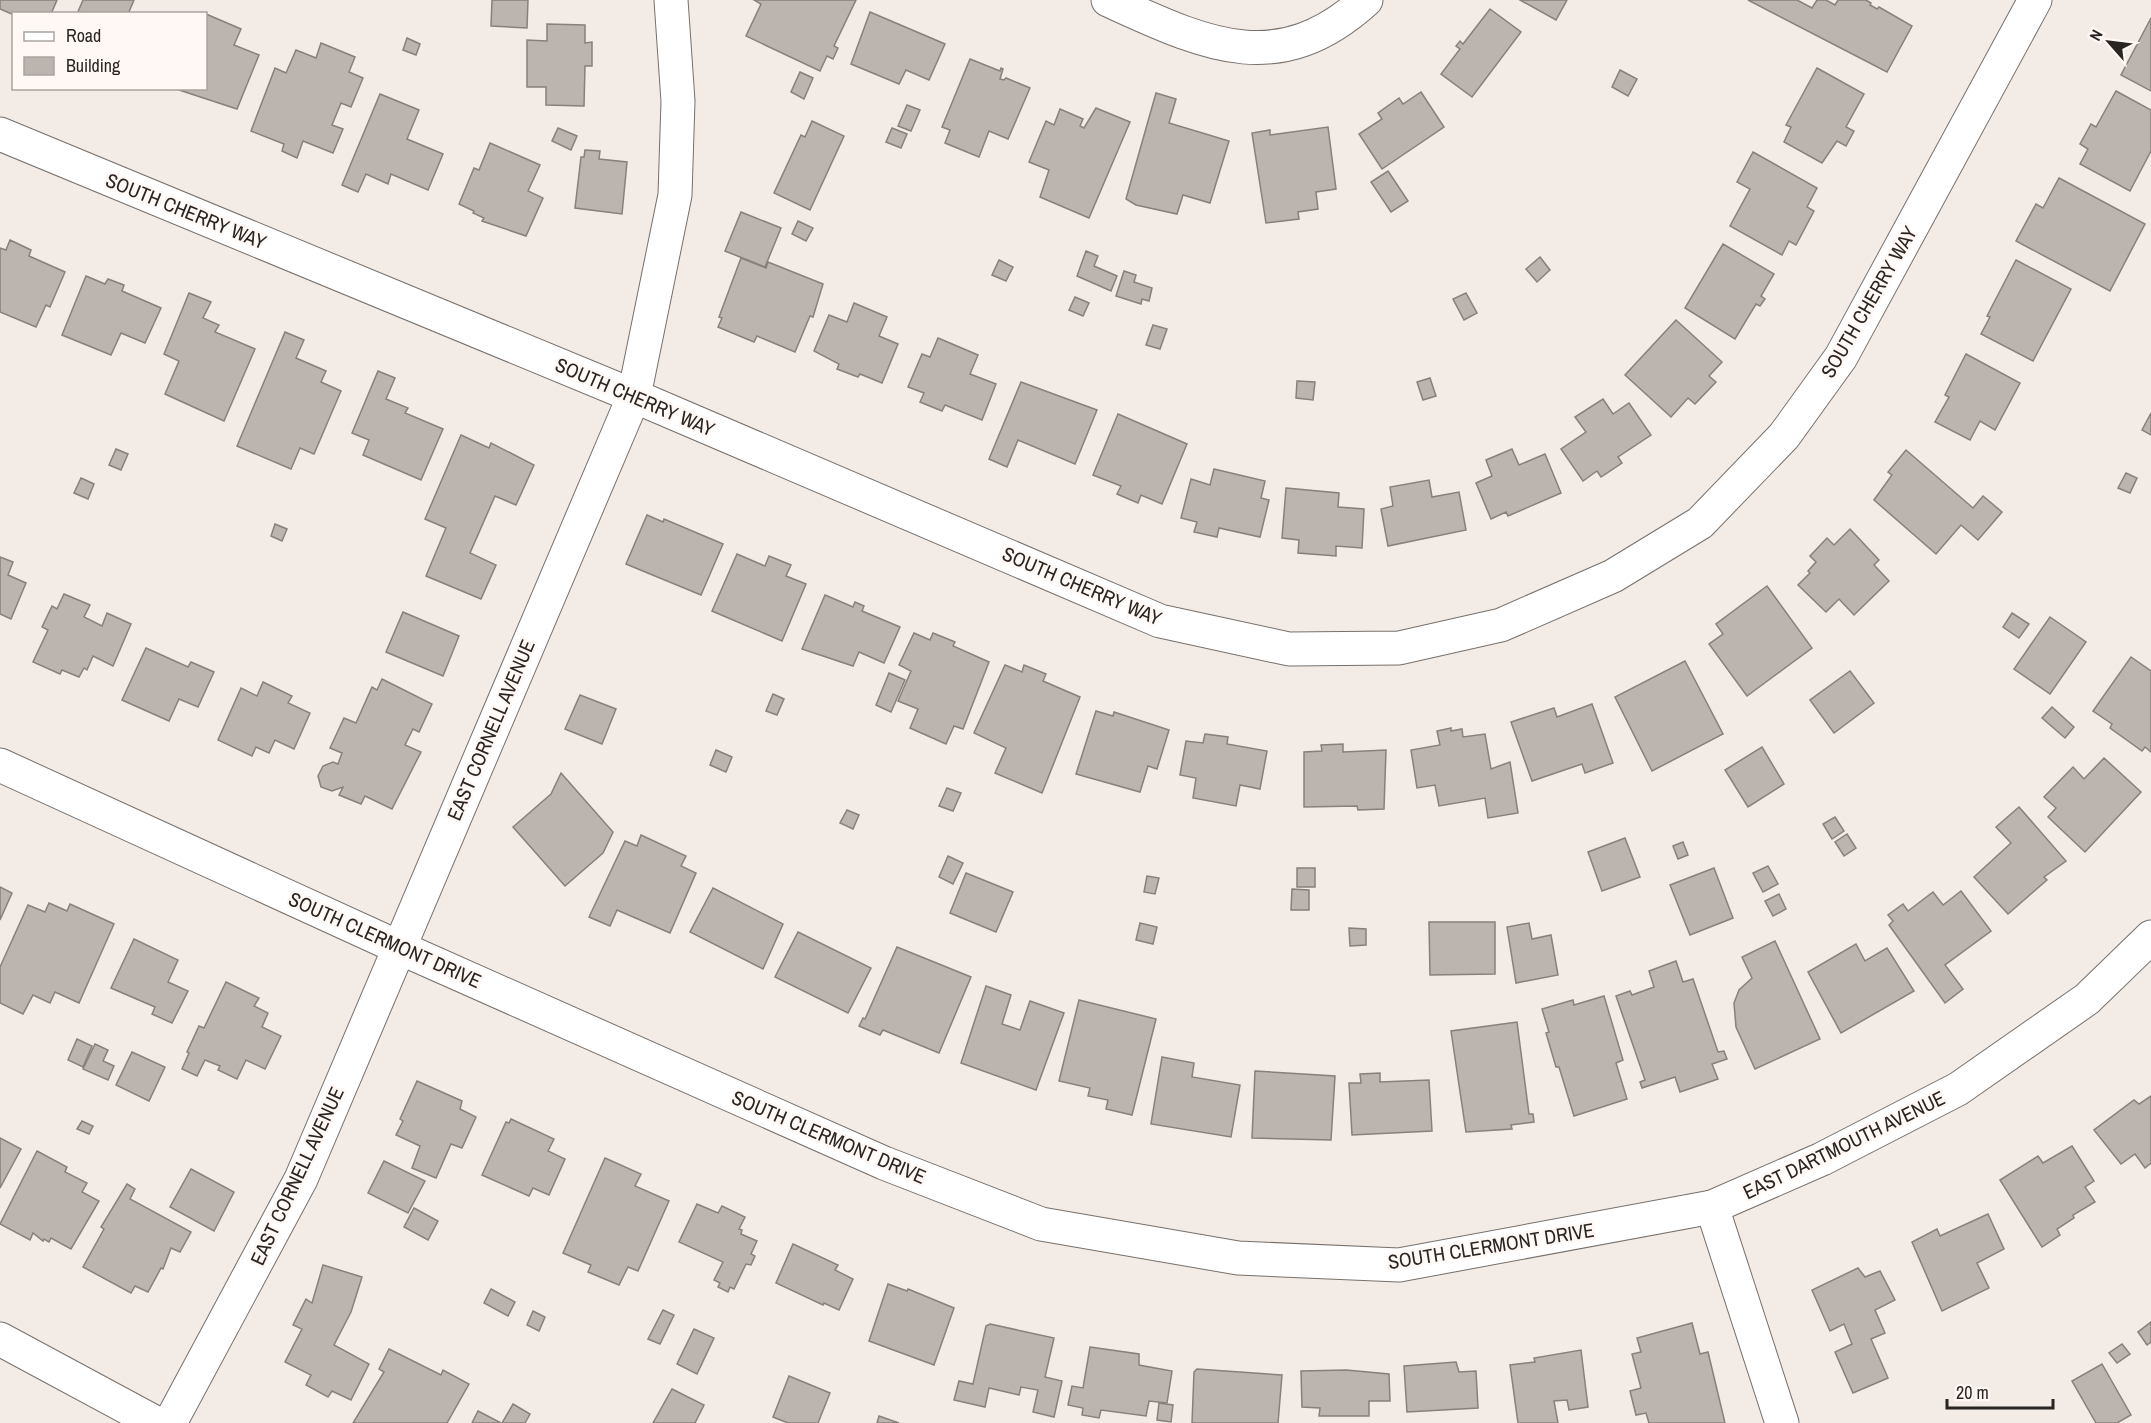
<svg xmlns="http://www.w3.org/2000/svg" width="2151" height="1423" font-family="'Archivo Narrow',sans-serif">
  <rect width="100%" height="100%" fill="#f3ebe5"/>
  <!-- building -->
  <g fill="#bcb5af" stroke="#87807b" stroke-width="1.5">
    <polygon points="0,0 57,0 51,14 14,15 0,9"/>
    <polygon points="83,0 134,0 128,14 77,14"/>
    <polygon points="492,0 528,0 527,28 491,26"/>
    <polygon points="754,0 856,0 834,46 838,48 833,59 827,56 820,71 746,36 761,4"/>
    <polygon points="1520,0 1567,0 1556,20"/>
    <polygon points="1748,0 1797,0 1812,8 1817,0 1826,0 1835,5 1838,0 1866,0 1871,3 1870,5 1877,9 1879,7 1912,26 1887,72"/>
    <polygon points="1490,9 1521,32 1472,97 1441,74 1460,49 1456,46 1460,41 1463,44"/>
    <polygon points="870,12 945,44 929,80 906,70 899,84 851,64"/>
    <polygon points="206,14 241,29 234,45 259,55 237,109 176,89 206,88"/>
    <polygon points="2151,18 2151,91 2121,75"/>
    <polygon points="547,24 585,25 585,43 592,42 592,66 585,66 584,106 546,105 546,87 527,87 527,40 547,41"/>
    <polygon points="407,38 420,44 416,55 403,50"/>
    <polygon points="321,43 355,57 349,72 363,78 351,107 341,103 332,125 343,129 333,153 303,141 297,158 282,151 284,144 251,131 275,68 286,73 296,50 316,58"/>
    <polygon points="970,59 1000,71 1001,68 1003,69 1000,79 1004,80 1006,78 1030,88 1008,139 989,131 979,157 945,143 950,130 942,127"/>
    <polygon points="1817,68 1864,94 1846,127 1854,131 1846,146 1837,141 1822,163 1784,142 1791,127 1786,125"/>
    <polygon points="1620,70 1637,79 1628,96 1612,87"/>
    <polygon points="800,72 813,78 804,99 791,92"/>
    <polygon points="2116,91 2151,110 2151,151 2130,191 2080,164 2088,149 2080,144 2091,124 2096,127"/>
    <polygon points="1421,92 1444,127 1382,169 1359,134 1382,119 1378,113 1399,98 1403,104"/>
    <polygon points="1156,93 1176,99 1169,123 1229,141 1210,203 1183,195 1177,214 1136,205 1126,199"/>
    <polygon points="380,94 419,110 407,139 443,154 428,190 391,174 388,184 366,174 358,192 342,185"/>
    <polygon points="907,105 920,110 911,131 898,126"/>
    <polygon points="1096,108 1130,122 1089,218 1040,197 1049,170 1029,162 1046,121 1054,125 1060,109 1083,119 1080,126 1084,128"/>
    <polygon points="812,121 844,136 810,210 774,193 801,135 805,137"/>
    <polygon points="1328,127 1336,189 1316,192 1318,209 1298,212 1299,219 1266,223 1252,133 1270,130 1270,135"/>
    <polygon points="558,128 577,136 571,150 552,141"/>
    <polygon points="892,128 907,134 901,148 886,142"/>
    <polygon points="490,143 540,165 528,191 543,198 526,236 482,221 484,218 473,213 474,211 459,204 474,168 479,170"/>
    <polygon points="585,150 600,151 599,159 627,162 622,214 575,208 581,157 584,157"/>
    <polygon points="1753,152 1817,188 1807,207 1814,211 1796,245 1789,241 1782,255 1730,226 1750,189 1737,182"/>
    <polygon points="1388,171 1408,201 1391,212 1371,182"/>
    <polygon points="2059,178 2145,224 2110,291 2016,241 2036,204 2043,208"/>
    <polygon points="741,212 781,228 765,267 725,251"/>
    <polygon points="798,221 813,228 806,241 792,234"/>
    <polygon points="10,240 31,250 29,256 65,272 50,307 46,305 36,327 0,312 0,248 6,250"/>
    <polygon points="1723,244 1774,274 1761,296 1765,299 1760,306 1756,304 1735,339 1685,308"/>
    <polygon points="1086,251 1098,256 1094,266 1117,276 1111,291 1077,276"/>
    <polygon points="1540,257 1550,270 1537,282 1526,269"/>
    <polygon points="741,258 766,268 768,262 823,284 813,317 810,316 795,352 757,336 754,342 718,327 722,318 719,317"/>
    <polygon points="999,260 1013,267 1006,281 992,275"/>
    <polygon points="2016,260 2071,289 2033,361 1981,334 1990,317 1987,316"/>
    <polygon points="1124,271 1136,275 1134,282 1152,288 1149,301 1142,299 1141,304 1116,296"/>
    <polygon points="86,276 105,284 108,279 124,285 122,291 161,308 145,343 121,333 111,355 62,335"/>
    <polygon points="189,293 211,302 203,318 219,325 215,332 255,349 224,421 165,394 179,361 164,354"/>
    <polygon points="1466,293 1477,313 1464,320 1453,299"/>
    <polygon points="1075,297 1089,303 1083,316 1069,310"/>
    <polygon points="854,303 887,317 879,336 898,344 882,383 860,374 858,377 837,369 839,364 814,351 829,315 847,322"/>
    <polygon points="1676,320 1722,362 1709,376 1716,382 1695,404 1688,398 1671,417 1625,375"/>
    <polygon points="1153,325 1167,329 1160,349 1146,345"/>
    <polygon points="285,332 304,340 296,358 326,371 321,382 341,391 314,454 300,448 291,469 237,446"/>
    <polygon points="938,338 978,355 970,374 996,384 982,420 945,405 942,411 920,402 924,393 908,387 922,354 930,357"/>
    <polygon points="1966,354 2020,383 1995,430 1980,421 1970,440 1935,422 1949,397 1945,395"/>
    <polygon points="378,371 395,378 386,399 408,408 405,413 443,429 421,480 363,455 369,440 352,433"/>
    <polygon points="1430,378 1436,396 1423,400 1417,382"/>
    <polygon points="1297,381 1315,382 1313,400 1296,398"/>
    <polygon points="1021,382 1097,410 1075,464 1018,440 1007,467 989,459"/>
    <polygon points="1603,399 1613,414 1629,403 1651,435 1618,457 1622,463 1601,477 1597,471 1583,481 1561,449 1586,432 1575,417"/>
    <polygon points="2151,413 2151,435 2142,430"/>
    <polygon points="1118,414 1187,444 1162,504 1141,495 1138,503 1117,494 1121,486 1093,475"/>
    <polygon points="461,435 489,448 491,443 534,465 516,505 495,496 470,553 496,565 481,599 426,576 446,528 425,519"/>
    <polygon points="116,449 128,454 121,470 109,465"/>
    <polygon points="1512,449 1519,465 1545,454 1561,493 1508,516 1506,512 1491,519 1476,483 1492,476 1486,460"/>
    <polygon points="1906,450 1973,508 1983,496 2002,512 1978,540 1961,525 1936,554 1874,500 1892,475 1888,472"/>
    <polygon points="1214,469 1265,481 1261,498 1269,500 1260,537 1219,528 1217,537 1194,532 1197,522 1181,518 1191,479 1210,485"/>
    <polygon points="2126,473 2137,478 2130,493 2118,488"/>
    <polygon points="81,478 94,484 88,499 74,493"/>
    <polygon points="1429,480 1432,497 1459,492 1466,530 1388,546 1381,509 1393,506 1390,487"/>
    <polygon points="1286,488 1339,493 1338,507 1364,509 1362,548 1336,546 1336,556 1298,553 1299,540 1282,538"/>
    <polygon points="647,515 663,522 664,519 723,544 701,595 626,564"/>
    <polygon points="275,524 287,529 282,541 271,536"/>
    <polygon points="1850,529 1879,560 1874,565 1889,581 1854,615 1839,599 1826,612 1798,585 1810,573 1808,571 1816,562 1810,556 1827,538 1834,545"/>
    <polygon points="737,554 765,566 769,556 791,565 786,576 806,584 782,641 712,611"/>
    <polygon points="0,557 13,562 8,575 26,583 11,619 0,614"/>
    <polygon points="1767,586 1812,648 1747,696 1709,644 1723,634 1716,624"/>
    <polygon points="64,594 90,605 84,617 102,626 107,613 131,624 113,666 93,656 87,670 84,668 79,677 62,670 60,674 33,662 48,630 42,627 52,606 57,609"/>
    <polygon points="825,595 853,607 855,602 864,606 862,611 900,627 884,663 859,652 853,666 802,649"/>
    <polygon points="403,612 459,636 443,676 386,652"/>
    <polygon points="2012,613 2029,624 2019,638 2003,627"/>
    <polygon points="2050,617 2086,642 2050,694 2014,669"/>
    <polygon points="914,633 930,640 933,633 955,642 953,646 989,662 963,729 954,726 946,744 910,728 918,709 898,701 911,671 899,665"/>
    <polygon points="146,648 188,667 191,662 214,672 198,707 179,699 169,721 122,700"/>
    <polygon points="2131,657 2151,671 2151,752 2145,747 2142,751 2110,728 2112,724 2093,711"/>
    <polygon points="1685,661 1723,734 1652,771 1615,697"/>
    <polygon points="1005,665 1022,672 1024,665 1046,674 1043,681 1080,697 1042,793 995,773 1006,748 974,733"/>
    <polygon points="1850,671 1874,703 1834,733 1810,700"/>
    <polygon points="889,673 905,680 891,712 876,705"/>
    <polygon points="382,679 432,704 419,732 413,729 405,745 421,752 392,809 365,796 361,804 339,795 343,787 332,791 321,787 318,776 323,766 333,762 338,764 342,753 330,748 344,718 356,723 372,687 377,690"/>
    <polygon points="263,682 292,696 288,703 310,713 294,749 275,740 269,753 256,747 252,756 218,740 241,688 257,696"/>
    <polygon points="773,694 784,699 777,715 766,711"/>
    <polygon points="580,695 616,709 602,744 565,729"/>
    <polygon points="1592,704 1613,763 1585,773 1582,764 1532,781 1511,722 1554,708 1557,717"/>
    <polygon points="2052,707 2074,727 2065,738 2042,718"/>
    <polygon points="1096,711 1113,716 1114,712 1169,730 1157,769 1148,766 1140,792 1076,774"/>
    <polygon points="1451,728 1451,731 1462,729 1463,737 1485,734 1491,769 1510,762 1518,813 1488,818 1485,798 1439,806 1435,785 1417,788 1411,750 1440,745 1437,731"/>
    <polygon points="1205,734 1228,737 1227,744 1267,751 1260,789 1240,785 1236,806 1193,798 1196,778 1180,775 1186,741 1203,743"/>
    <polygon points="1343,744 1343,752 1386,750 1384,809 1358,810 1357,806 1304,807 1304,752 1322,751 1321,745"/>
    <polygon points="1762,747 1784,784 1748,807 1725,770"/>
    <polygon points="716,750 732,757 726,772 710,765"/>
    <polygon points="2104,758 2141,792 2085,852 2048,817 2056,808 2044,797 2073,767 2084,779"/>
    <polygon points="561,773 613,832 603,853 565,886 513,827 551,794"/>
    <polygon points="947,788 961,793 953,811 939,806"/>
    <polygon points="2019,807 2066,861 2044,877 2047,880 2008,914 1974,877 2011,843 1996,827"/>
    <polygon points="847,810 859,815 853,829 840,823"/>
    <polygon points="1835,817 1844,831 1832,839 1823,824"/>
    <polygon points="1847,834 1856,848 1844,856 1835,842"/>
    <polygon points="641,835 686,856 681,866 696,873 670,933 617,910 610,926 589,917 625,841 637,846"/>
    <polygon points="1625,838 1640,877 1602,891 1588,852"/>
    <polygon points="1683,842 1688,855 1678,859 1673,846"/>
    <polygon points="948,856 963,863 953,884 939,877"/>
    <polygon points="1768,866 1778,884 1763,892 1753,873"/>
    <rect x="1297" y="868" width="18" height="19"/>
    <polygon points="1714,868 1733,918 1690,935 1670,885"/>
    <polygon points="966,873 1013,892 996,932 950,913"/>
    <polygon points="1147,876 1159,878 1155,894 1144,892"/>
    <polygon points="0,887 12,893 0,920"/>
    <polygon points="713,888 783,924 763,969 690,932"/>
    <polygon points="1292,889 1309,890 1309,910 1291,910"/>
    <polygon points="1961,891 1991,931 1945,965 1963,989 1945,1003 1889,925 1893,921 1888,915 1903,904 1908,911 1933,892 1943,905"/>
    <polygon points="1779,894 1786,909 1773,916 1765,901"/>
    <polygon points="49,903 67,911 70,904 114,924 79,1003 55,992 50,1003 33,995 23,1014 0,1003 0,967 28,905 45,912"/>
    <polygon points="1429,922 1495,922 1495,974 1430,975"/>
    <polygon points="1140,923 1157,927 1153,944 1136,940"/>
    <polygon points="1529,923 1532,939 1551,935 1558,975 1516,983 1507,927"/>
    <polygon points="1349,928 1366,929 1366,945 1350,946"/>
    <polygon points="798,932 871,968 848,1013 775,977"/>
    <polygon points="134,939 178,960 168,982 188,991 172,1023 152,1014 155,1007 111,988"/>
    <polygon points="1775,941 1820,1039 1755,1069 1736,1027 1734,1003 1739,990 1752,978 1742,957"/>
    <polygon points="1856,944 1865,961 1887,948 1914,991 1841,1033 1808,972"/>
    <polygon points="897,947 971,977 939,1053 883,1030 880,1035 859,1026 863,1018 865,1019"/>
    <polygon points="1676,961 1683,982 1693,979 1718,1052 1724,1051 1727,1059 1712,1064 1718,1079 1680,1092 1675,1077 1642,1088 1640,1082 1645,1080 1616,996 1630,991 1632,995 1654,987 1649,971"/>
    <polygon points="226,982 259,998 254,1006 268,1013 262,1027 281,1036 265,1069 246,1060 237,1079 218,1070 220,1066 205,1060 197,1076 182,1069 189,1053 187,1052 199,1026 204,1028"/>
    <polygon points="986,986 1011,995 1002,1024 1020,1030 1030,1001 1064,1013 1036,1090 961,1063"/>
    <polygon points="1604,996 1623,1060 1616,1063 1627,1099 1574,1116 1559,1067 1556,1067 1546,1033 1549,1032 1542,1009 1573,1000 1574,1005"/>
    <polygon points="1079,1000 1156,1019 1132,1115 1106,1109 1108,1100 1088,1096 1090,1088 1059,1081"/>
    <polygon points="1517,1022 1529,1114 1533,1114 1534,1122 1511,1125 1512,1129 1466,1132 1451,1031"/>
    <polygon points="77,1039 92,1046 83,1067 68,1060"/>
    <polygon points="95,1044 108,1050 103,1061 114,1066 108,1080 83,1069"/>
    <polygon points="132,1052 165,1067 149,1101 116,1085"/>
    <polygon points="1162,1057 1194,1063 1192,1077 1240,1085 1231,1137 1151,1124"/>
    <polygon points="1255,1071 1335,1076 1331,1140 1252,1138"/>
    <polygon points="1380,1073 1380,1082 1429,1080 1432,1131 1352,1135 1349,1083 1361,1083 1360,1074"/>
    <polygon points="417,1081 462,1101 460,1109 476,1117 462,1148 451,1144 436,1178 412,1168 420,1146 396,1135 403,1121 400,1119"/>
    <polygon points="2151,1096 2151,1163 2145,1168 2135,1154 2121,1164 2094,1130 2134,1100 2139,1104"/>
    <polygon points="511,1119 554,1139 548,1151 565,1159 549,1195 533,1188 529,1196 482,1175 506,1122 509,1123"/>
    <polygon points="82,1121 93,1126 89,1134 77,1129"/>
    <polygon points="0,1138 21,1149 0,1188"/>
    <polygon points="2072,1146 2094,1181 2085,1187 2095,1202 2073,1215 2074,1218 2057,1229 2060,1235 2042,1247 2000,1180 2038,1156 2043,1163"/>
    <polygon points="37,1151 67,1167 65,1172 87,1183 82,1192 99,1201 71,1249 51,1238 49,1242 44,1239 43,1241 33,1233 30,1240 0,1224"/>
    <polygon points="605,1158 641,1174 635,1186 669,1201 638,1271 628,1267 619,1285 588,1272 591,1265 563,1253"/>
    <polygon points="384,1161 425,1181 408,1213 368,1193"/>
    <polygon points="191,1169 234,1192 214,1231 170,1207"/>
    <polygon points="127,1184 135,1189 130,1199 191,1232 180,1252 171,1248 163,1269 161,1268 148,1292 135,1286 131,1293 83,1267 104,1229 101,1227"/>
    <polygon points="697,1204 718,1213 722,1206 745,1217 739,1229 742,1230 741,1234 757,1241 751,1254 755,1256 751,1265 746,1264 734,1289 730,1287 728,1292 718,1287 720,1283 714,1280 723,1262 679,1242"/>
    <polygon points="414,1208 438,1221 428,1240 404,1227"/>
    <polygon points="1988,1214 2004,1249 1977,1263 1989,1288 1942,1311 1912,1242 1937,1229 1940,1236"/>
    <polygon points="793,1244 838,1265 835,1270 853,1279 839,1310 824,1303 823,1305 776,1283"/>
    <polygon points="323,1265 362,1277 351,1312 334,1345 369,1364 351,1400 332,1391 328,1397 306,1385 311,1375 285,1362 302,1329 293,1325 306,1299 312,1303"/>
    <polygon points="1858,1268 1865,1277 1880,1271 1895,1300 1875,1310 1885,1333 1871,1339 1888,1378 1853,1393 1835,1352 1852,1344 1844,1324 1830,1331 1812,1290"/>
    <polygon points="888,1284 907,1291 908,1289 954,1308 934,1365 869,1341"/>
    <polygon points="491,1289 515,1302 508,1316 484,1303"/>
    <polygon points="663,1310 674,1315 660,1344 648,1339"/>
    <polygon points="533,1311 545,1317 539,1331 527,1325"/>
    <polygon points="2151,1322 2151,1342 2147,1345 2138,1332"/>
    <polygon points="1692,1323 1700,1354 1708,1352 1725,1423 1649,1423 1646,1413 1636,1415 1630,1391 1641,1388 1632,1354 1641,1352 1637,1338"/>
    <polygon points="990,1324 1054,1338 1045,1377 1062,1381 1054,1417 1033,1412 1038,1390 1021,1387 1019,1395 989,1388 985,1407 954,1400 959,1381 973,1384 986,1326"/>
    <polygon points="694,1329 714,1338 697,1374 677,1364"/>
    <polygon points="2122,1344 2130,1354 2117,1363 2109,1353"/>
    <polygon points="1090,1347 1139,1354 1139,1365 1172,1371 1167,1403 1149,1401 1146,1416 1101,1410 1099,1418 1082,1415 1083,1408 1068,1405 1072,1386 1083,1388"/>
    <polygon points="389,1349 441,1375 443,1370 469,1384 447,1423 353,1423 384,1372 379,1369"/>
    <polygon points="1581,1350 1588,1407 1569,1410 1567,1400 1554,1401 1558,1423 1518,1423 1510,1365 1535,1362 1534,1358"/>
    <polygon points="1456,1362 1459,1372 1476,1371 1478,1408 1407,1412 1404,1366"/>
    <polygon points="2102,1364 2131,1415 2117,1423 2096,1423 2072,1381"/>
    <polygon points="1197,1369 1282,1375 1278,1423 1192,1423 1194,1372"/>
    <polygon points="1346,1370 1389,1374 1390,1401 1369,1401 1369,1416 1319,1416 1320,1408 1302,1407 1301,1371"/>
    <polygon points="789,1376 830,1393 818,1423 788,1423 773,1417"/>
    <polygon points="672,1389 704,1405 695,1423 653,1423"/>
    <polygon points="1159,1403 1173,1405 1171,1422 1157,1420"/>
    <polygon points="513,1404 530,1414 525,1423 502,1423"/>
    <polygon points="478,1411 501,1423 472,1423"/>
    <polygon points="879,1416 899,1423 877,1423"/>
  </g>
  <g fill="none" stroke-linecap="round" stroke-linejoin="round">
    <!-- minor casing -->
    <g stroke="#77706b" stroke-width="35">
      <g id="minor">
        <path d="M1108,0c95,43 169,81 258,0"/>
        <polyline points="0,134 634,396 1160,621 1289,649 1399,648 1501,625 1613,576 1700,523 1784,436 1841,357 2035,0"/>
        <polyline points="0,765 398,947 884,1163 1041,1224 1238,1258 1399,1265 1712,1207 1822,1159 1958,1089 2087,999 2151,937"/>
        <polyline points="1712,1207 1782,1423"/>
        <polyline points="0,1339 156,1423"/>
        <polyline points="170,1423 301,1179 634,396 675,195 678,101 671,0"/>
      </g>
    </g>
    <!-- minor -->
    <use href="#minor" stroke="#fff" stroke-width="33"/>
  </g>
  <g text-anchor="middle" stroke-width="5" stroke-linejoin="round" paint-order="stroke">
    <!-- street labels -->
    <g font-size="20" fill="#282523" stroke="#fff8f4">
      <text transform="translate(186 211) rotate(22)" y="7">SOUTH CHERRY WAY</text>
      <text transform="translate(1869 302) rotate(-60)" y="7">SOUTH CHERRY WAY</text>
      <text transform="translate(635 397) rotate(23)" y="7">SOUTH CHERRY WAY</text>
      <text transform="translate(1082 586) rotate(23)" y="7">SOUTH CHERRY WAY</text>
      <text transform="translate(491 730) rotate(-67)" y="7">EAST CORNELL AVENUE</text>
      <text transform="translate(385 940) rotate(24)" y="7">SOUTH CLERMONT DRIVE</text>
      <text transform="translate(829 1137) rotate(23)" y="7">SOUTH CLERMONT DRIVE</text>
      <text transform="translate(1844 1145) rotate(-26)" y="7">EAST DARTMOUTH AVENUE</text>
      <text transform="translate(297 1176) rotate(-65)" y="7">EAST CORNELL AVENUE</text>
      <text transform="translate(1491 1246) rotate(-9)" y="7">SOUTH CLERMONT DRIVE</text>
    </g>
  </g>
  <!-- legend -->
  <rect x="12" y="12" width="195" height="78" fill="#fff8f4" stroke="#a9a4a0" stroke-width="1.5"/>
  <rect x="24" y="32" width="30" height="9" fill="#ffffff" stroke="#a9a4a0" stroke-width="1.5"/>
  <text x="66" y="42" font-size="18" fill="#282523">Road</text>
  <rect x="24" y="57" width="30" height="18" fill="#bcb5af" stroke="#a9a4a0" stroke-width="1.5"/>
  <text x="66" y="72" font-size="18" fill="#282523">Building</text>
  <!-- north arrow -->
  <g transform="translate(2109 42) rotate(298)" stroke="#fff8f4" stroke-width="4.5" paint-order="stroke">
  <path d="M0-4.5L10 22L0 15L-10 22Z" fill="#282523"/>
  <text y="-9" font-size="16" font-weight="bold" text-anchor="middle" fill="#282523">N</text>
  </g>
  <!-- scale -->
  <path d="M1947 1399v9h106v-9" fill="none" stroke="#282523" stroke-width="3"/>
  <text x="1956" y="1399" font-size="18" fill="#282523" stroke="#fff8f4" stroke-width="4.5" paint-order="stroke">20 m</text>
</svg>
